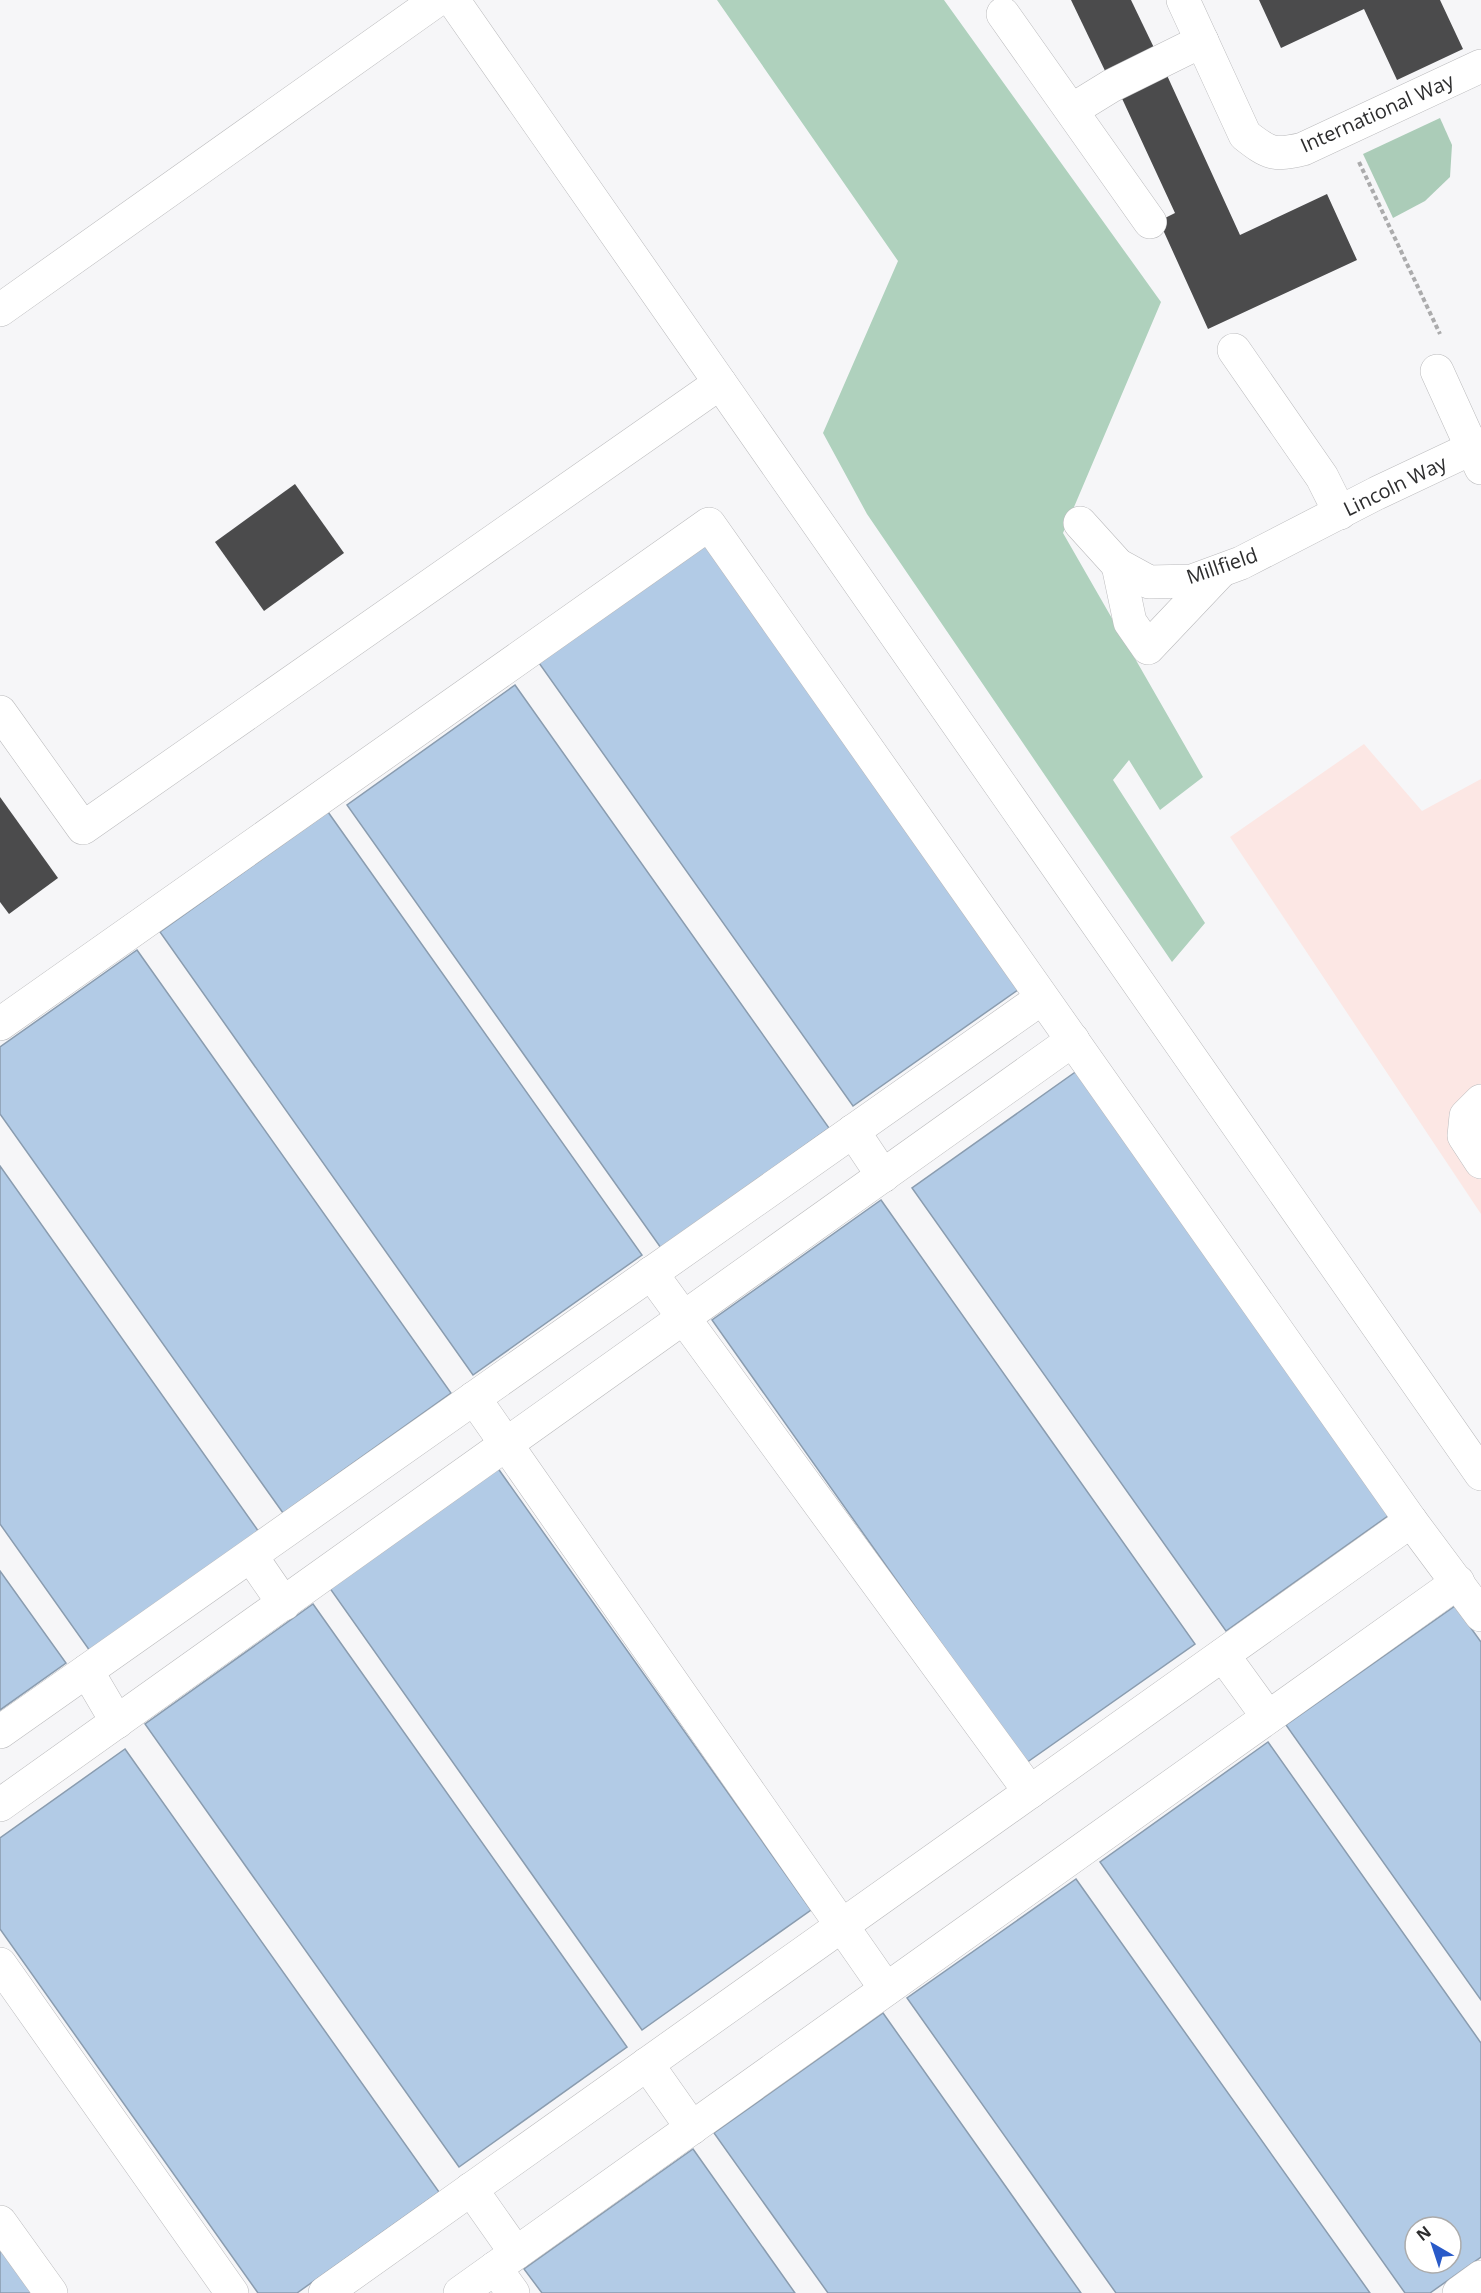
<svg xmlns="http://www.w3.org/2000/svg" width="1481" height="2293" font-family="'Open Sans',sans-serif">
  <rect width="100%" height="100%" fill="#f6f6f8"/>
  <!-- industrial -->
  <polygon fill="#fce7e4" points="1364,744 1422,811 1481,779 1481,1214 1230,837"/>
  <!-- green -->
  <polygon fill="#abccb8" points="1440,118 1452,145 1450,177 1425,201 1393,218 1363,154"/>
  <!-- forest -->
  <polygon fill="#afd1bd" points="717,0 944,0 1161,302 1063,533 1203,777 1160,810 1129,760 1113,780 1205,923 1172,962 867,514 823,433 898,261"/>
  <!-- water -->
  <g fill="#b2cbe6" stroke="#8a9caf" stroke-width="1.5" fill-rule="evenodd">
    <polygon points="708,544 1022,987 853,1106 539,663"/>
    <polygon points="515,685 829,1128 661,1248 347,805"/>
    <polygon points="328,812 642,1255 473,1375 160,932"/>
    <polygon points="137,950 451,1393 283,1513 0,1114 0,1047"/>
    <polygon points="1081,1068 1395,1511 1226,1631 912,1188"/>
    <polygon points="0,1166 259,1532 90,1651 0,1524"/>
    <polygon points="881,1200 1195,1644 1026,1763 712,1320"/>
    <polygon points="497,1467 811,1910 642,2030 329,1587"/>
    <polygon points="0,1571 66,1663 0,1710"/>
    <polygon points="313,1604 627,2047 459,2167 145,1724"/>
    <polygon points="1455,1606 1481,1642 1481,2000 1286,1725"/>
    <path d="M1268,1742l213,301v214l-51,36h-25l-305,-431zM1415,2227h36v36h-36z"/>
    <polygon points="125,1749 439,2192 297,2293 258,2293 0,1929 0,1838"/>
    <polygon points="1076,1879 1370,2293 1116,2293 907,1998"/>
    <polygon points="883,2013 1081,2293 828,2293 714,2133"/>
    <polygon points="693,2149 795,2293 542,2293 524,2269"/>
    <polygon points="0,2241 37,2293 0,2293"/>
  </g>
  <!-- building -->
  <g fill="#4b4b4c">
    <polygon points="1071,0 1131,0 1157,54 1108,77"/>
    <polygon points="1259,0 1440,0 1463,49 1397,80 1364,9 1281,48"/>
    <polygon points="1165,71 1240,235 1327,194 1357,260 1208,329 1159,221 1175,213 1119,92"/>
    <polygon points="295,484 344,553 264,611 215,542"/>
    <polygon points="0,797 58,878 9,914 0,902"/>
  </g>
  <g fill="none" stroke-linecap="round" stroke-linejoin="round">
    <!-- minor casing -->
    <g stroke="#bbbbbd" stroke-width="34">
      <g id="minor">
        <polyline points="453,0 1481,1474"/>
        <path d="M1183,0l62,135c24,19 29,21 58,14l178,-83"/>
        <polyline points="1003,14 1150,222"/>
        <polyline points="1072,110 1111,86 1202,41"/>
        <polyline points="0,310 437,0"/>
        <polyline points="1234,350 1322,477 1340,513"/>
        <polyline points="1437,371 1481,468"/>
        <polyline points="1080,523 1118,565 1149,582 1192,581 1241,563 1377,493 1481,444"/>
        <polyline points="1118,565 1130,622 1148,648 1219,573"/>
        <polyline points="0,712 83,828 720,383"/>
        <polyline points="0,1024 709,524 1411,1521 1481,1615"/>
        <polyline points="1481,1101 1466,1116 1464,1136 1481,1162"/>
        <polyline points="853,1131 883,1176"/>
        <polyline points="651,1273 1030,1792"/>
        <polyline points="474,1398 886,1989"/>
        <polyline points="251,1556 284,1604"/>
        <polyline points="1223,1655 1268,1717"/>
        <polyline points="87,1671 117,1722"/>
        <polyline points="0,1732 1042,998"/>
        <polyline points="0,1805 1073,1040"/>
        <polyline points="0,1964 232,2293"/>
        <polyline points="647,2064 692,2128"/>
        <polyline points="471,2189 516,2253"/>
        <polyline points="0,2222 51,2293"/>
        <polyline points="495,2268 513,2293"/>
        <polyline points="325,2293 1411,1521"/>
        <polyline points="460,2293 1458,1582"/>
        <polyline points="1459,2293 1481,2277"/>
      </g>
    </g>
    <!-- path -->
    <polyline stroke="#ababac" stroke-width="4" stroke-dasharray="4.5 3" stroke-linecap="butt" points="1359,162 1440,334"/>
    <!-- minor -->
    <use href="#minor" stroke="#fff" stroke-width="33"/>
  </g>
  <g text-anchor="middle" stroke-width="6" stroke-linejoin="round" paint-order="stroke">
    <!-- street labels -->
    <g font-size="20" fill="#2d2d2e" stroke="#fff">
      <text transform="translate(1377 113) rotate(-24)" y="7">International Way</text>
      <text transform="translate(1395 486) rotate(-26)" y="7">Lincoln Way</text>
      <text transform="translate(1222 566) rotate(-19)" y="7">Millfield</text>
    </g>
  </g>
  <!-- north arrow -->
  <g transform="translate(1433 2245) rotate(321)"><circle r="28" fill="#ffffff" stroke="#ababab" stroke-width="1.5"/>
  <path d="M0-4.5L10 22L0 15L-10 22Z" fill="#295ac8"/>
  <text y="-9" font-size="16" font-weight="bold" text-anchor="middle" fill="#2d2d2e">N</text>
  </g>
</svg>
